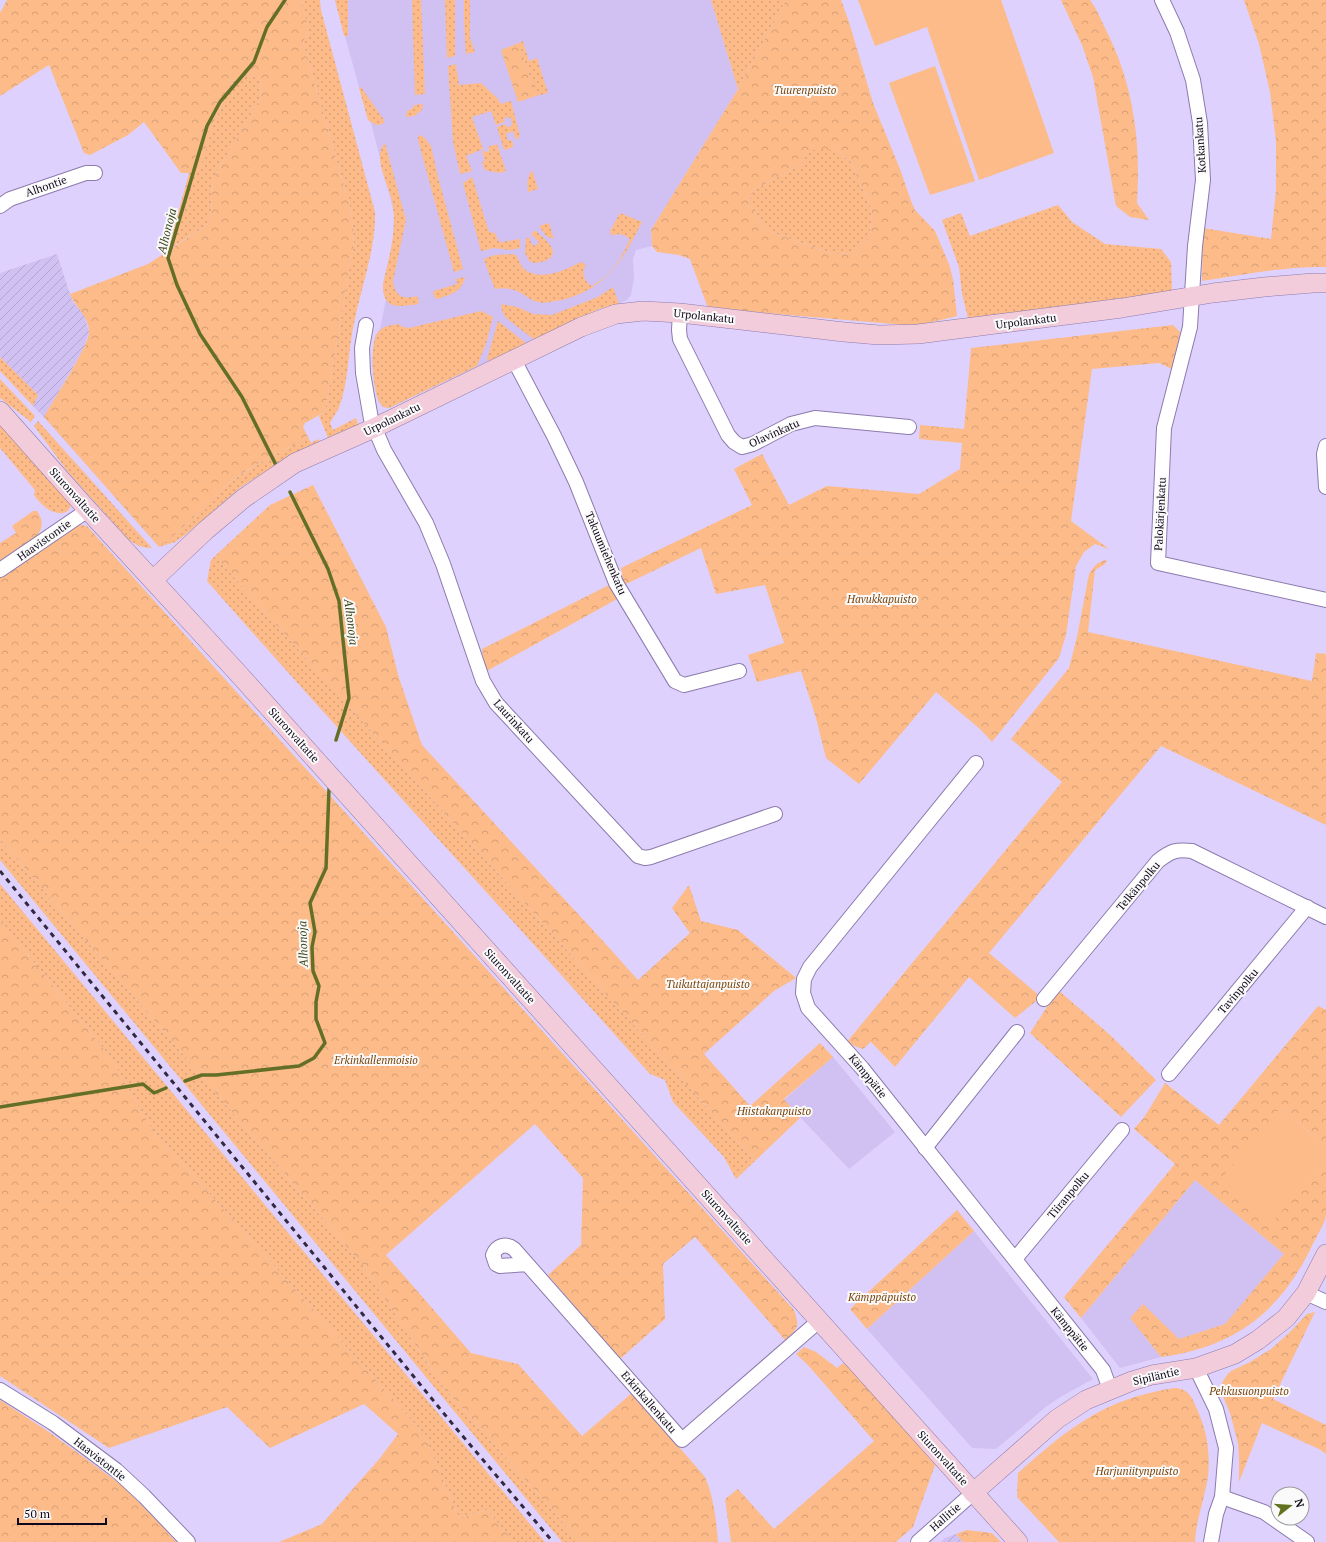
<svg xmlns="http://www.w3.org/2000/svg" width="1326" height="1542" font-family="'PT Serif',serif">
  <defs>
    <pattern id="industrial-furrows" width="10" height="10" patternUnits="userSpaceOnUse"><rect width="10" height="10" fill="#d1c1f2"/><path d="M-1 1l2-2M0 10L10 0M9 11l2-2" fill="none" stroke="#b2a4cf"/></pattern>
    <pattern id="grass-dots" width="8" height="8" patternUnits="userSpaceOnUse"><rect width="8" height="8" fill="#fcbb88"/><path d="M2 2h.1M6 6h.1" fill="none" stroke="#d79f75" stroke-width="1.8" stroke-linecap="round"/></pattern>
    <pattern id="forest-crowns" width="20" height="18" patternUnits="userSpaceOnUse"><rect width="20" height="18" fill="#fcbb88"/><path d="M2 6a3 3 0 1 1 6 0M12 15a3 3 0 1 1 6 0" fill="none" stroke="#d79f75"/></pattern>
  </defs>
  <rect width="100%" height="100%" fill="#dfd1fd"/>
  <!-- built -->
  <g fill="#d1c1f2">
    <polygon points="335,0 711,0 738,89 651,230 652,246 636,250 633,259 634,278 632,289 631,295 627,300 619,304 599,309 389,408 383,407 378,401 374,382 372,361 375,336 380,329 386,299 383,291 383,284 393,240 394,213 371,123 367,116"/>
    <polygon points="833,1057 895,1132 849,1169 784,1100"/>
    <polygon points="1195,1180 1284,1254 1226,1324 1179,1339 1143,1305 1130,1318 1161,1357 1120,1368 1081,1318"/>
    <polygon points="974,1231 1093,1379 1062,1396 1047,1406 996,1449 972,1448 867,1329"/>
  </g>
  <!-- industrial -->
  <g fill="url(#industrial-furrows)">
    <polygon points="57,254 70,294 73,302 84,314 89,332 83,350 44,417 33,406 37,395 0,357 0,273"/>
    <polygon points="956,1534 963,1542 940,1542 945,1538"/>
  </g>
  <!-- grass -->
  <g fill="url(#grass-dots)">
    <path d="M301,0h19l1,10 54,202c1,38 -14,75 -21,111 -6,27 -5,56 -14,82 -2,6 -7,12 -10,18l3,7 23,-12 2,7 -30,13 -9,-22 6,-4 29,-170 -3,-32 -48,-168 6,-11z"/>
    <polygon points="335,0 348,0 348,36 344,36"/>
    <polygon points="412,0 421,0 425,94 415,95"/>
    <polygon points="445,0 455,0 455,56 447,58"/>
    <polygon points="464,0 470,0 470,38 475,52 466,54 464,20"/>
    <polygon points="711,0 786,0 738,89"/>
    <polygon points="523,41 529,61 537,58 548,93 536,96 519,43"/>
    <polygon points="456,64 459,85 481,83 497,98 501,104 511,101 520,136 516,140 513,131 506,134 508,141 511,140 513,143 513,147 504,150 497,127 505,124 507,127 510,127 512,124 511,118 507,117 504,119 504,122 496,125 491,111 472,117 483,149 466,156 472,171 460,174 453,141 448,66"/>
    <polygon points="250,74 261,81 260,99 213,178 211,214 207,225 168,250 189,173 199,172 214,122 232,81"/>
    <polygon points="361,87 384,120 383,124 376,125 368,120 359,88"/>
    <polygon points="423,104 422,110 414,116 406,117 407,111 413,108 414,105"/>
    <polygon points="418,135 424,137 431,146 438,177 463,269 454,272 418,140"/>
    <path d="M385,143l21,77 -13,61c2,15 9,19 24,15l2,6 -1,2c-19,3 -36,6 -35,-20 6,-27 15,-55 9,-83 -4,-17 -20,-44 -7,-58z"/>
    <polygon points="497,144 506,171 500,173 485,170 482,162 485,161 482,151 489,152 488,147"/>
    <polygon points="808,150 836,150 851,162 872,210 870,237 854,253 833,254 768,231 748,202 755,189 801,165"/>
    <path d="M532,170l6,19 -10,3c-1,-8 -1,-15 4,-22z"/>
    <path d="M472,177l17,55 6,1 4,9c8,0 13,-2 21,-3v9l-10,2 -16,-2 -13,3 -18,-68z"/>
    <polygon points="1058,205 1072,222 1105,244 1161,249 1171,262 1172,291 1099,304 968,318 962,294 959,267 942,220 961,213 970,236"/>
    <path d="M620,213l22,9c-19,38 -36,67 -80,78 -8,1 -16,4 -24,2 -9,-2 -16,-10 -24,-12 -6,-2 -13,-2 -19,-1l-6,-15 -5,-15c13,-6 17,-4 30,-5 6,3 5,11 10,15 17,13 41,1 57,-7l5,3c-5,7 -2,17 6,21 21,-12 28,-26 38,-47l-6,-4 -7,-1 -3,1h-3l-1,-4z"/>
    <polygon points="549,223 554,239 546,236 539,226"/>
    <path d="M534,231h2c4,4 11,9 14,14 10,13 -9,20 -20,17l-5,-9 1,-15 3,-1 2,6 4,3 4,-4 -8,-8z"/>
    <path d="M465,277c-3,15 -15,18 -28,22l-2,-1 -2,-5 1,-2 23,-7 -1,-5z"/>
    <polygon points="613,287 619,304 599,309 536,339 532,338 506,318 502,311 501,304 517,307 533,314 552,315 598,297"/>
    <path d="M481,311l12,6 -7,27 -9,22 -88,42 -6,-1c-2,-3 -4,-5 -5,-8 -5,-13 -10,-60 2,-69 4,-4 12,-5 18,-6l5,3 6,1z"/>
    <polygon points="498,321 527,344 488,361 487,359"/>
    <polygon points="0,357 38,395 33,406 0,371"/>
    <polygon points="0,379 35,416 31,422 0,398"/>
    <path d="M0,420l71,82c0,16 -18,12 -26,5 -4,-3 -8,-8 -11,-12l1,-5 -35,-42z"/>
    <path d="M38,421l114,127c-10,0 -17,-3 -25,-10l-59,-66 -34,-46z"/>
    <path d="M308,437l3,6 7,-4 2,3 -52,28 -27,17 -56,48 -10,7 -16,5c24,-17 42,-39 63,-58 25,-22 57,-36 86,-52z"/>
    <path d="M215,556l540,605 -19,18 -12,-22 -51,-55 -8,-22 -15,-6c-147,-165 -297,-327 -443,-493l4,-21z"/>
    <polygon points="0,839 363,1266 442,1385 580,1542 562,1542 0,860"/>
    <polygon points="0,884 270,1211 545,1542 514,1542 487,1510 459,1518 424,1434 151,1128 111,1058 0,920"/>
  </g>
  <!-- forest -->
  <g fill="url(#forest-crowns)" fill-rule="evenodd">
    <path d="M7,0h294l8,31 -6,11 48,168 3,32 -29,170 -20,11 -2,4 5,10c-29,16 -62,30 -86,52 -21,19 -39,41 -63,58l-115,-130c8,-15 45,-71 45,-85 0,-16 -14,-25 -19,-38l78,-30 59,-39 4,-11 2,-36 47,-79 1,-18 -11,-7 -18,7 -18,41 -15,51h-18l-37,-51 -16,13 -38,20 -6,-2 -35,-88 -49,31v-83z"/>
    <path d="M786,0h55l8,22 24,81 27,66 11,32 4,9 20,21 14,33 4,15 4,37 -41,10 -208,-18 -18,-49 -11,-4 -22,-3 -5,-6 -1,-16 87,-141zM808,150h28l15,12 21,48 -2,27 -16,16 -21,1 -65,-23 -20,-29 7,-13 46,-24z"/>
    <path d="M1061,0h29c7,9 11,20 16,30 28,55 35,113 31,173l12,17 -19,-3 -14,-11 -23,-129 -11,-32z"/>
    <path d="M1244,0h82v267c-41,-1 -83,8 -124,14l1,-53 68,11 5,-49v-49l-6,-49 -11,-48z"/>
    <polygon points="519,43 536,96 518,102 501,50"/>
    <polygon points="1173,325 1180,332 1174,370 1159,363 1092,369 1071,521 1109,549 1095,544 1084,552 1076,566 1066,635 1059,658 992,742 980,729 936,692 859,784 826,758 816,718 801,671 757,682 748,655 784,643 765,585 716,594 701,548 624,585 621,568 752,505 734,469 762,454 789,505 827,486 919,494 960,469 962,443 919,439 920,425 964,429 971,348"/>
    <polygon points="313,485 386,627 399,678 422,745 603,941 638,980 690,933 672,908 689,885 701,921 738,930 796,978 774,991 704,1054 750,1106 820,1043 833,1057 784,1099 800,1118 755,1161 215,556 270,505"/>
    <path d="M33,511h4c7,10 6,18 -2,27l-35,23v-18l16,-10 -4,-7z"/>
    <path d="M81,525l6,1 707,784c6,17 4,18 -9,30l-90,-103 -32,27 2,55 -45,40 -72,-84 33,-30 2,-67 -48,-54 -149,131 85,98 47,11 64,72 50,-43 73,84c9,21 11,42 13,65h-138l-138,-157 -79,-119 -363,-427v-263l73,-49z"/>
    <path d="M1107,560l-2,4 -10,6 -7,62 224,49 4,-28 10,1v171l-165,-79 -172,207 52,44 -26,21 -46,-41 -74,90 -24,-25 -8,7 -17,-6 216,-261 -51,-43 58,-71 8,-31 12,-63c4,-7 9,-13 18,-14z"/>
    <polygon points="611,584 619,598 485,672 482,649"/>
    <polygon points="0,920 111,1058 151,1128 424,1434 459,1518 487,1510 514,1542 279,1542 322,1524 380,1458 398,1434 364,1404 270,1448 227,1407 109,1448 0,1376"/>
    <polygon points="1058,990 1109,1034 1156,1080 1121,1117 1030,1033"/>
    <path d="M1318,1006l8,4v136l-46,-38 -7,113 53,-64c0,13 0,26 0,40 0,5 0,12 0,18 -1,9 -11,24 -15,33 -32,65 -77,99 -150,109l-31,-39 13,-14 36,35 46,-15 59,-70 -89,-74 -114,138 -17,-21 111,-133 -41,-35 11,-13 20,-33 54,42z"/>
    <polygon points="957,1210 974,1231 867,1329 850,1309"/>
    <polygon points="1315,1312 1273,1399 1326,1425 1326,1454 1319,1449 1262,1423 1239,1482 1239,1456 1238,1443 1230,1413 1222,1394 1221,1388 1223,1381 1227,1375 1231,1371 1250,1362 1271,1349 1289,1333 1307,1314"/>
    <polygon points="804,1347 816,1352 837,1368 843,1363 848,1366 908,1433 935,1465 913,1527 896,1542 731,1542 725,1499 738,1489 774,1529 874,1441 807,1364 796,1354"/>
    <path d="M1174,1388c14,0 18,9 23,21 11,24 15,52 9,78 -4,19 -10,36 -11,55h-136l-42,-45 1,-24c52,-46 86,-74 156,-85z"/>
    <polygon points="0,1400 49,1432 123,1486 161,1525 176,1542 0,1542"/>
    <polygon points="967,1530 992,1533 1001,1542 963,1542 956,1534"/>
  </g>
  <!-- garden -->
  <g fill="#fcbb88">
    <polygon points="858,0 1001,0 1054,153 979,180 927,27 875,46"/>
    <polygon points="935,66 975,181 930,195 889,83"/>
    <polygon points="1280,1108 1326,1146 1326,1157 1273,1222 1221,1179"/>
  </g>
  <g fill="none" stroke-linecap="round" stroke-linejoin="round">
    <!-- stream -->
    <g stroke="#636f27" stroke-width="3.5">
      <polyline points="277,467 242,397 200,334 177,285 168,258 207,126 220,102 254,62 267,27 285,0"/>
      <polyline points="290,492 328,569 339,601 349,698 336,740"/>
      <polyline points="185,1081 202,1075 216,1075 299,1066 314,1058 325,1043 316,1019 316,1002 319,986 313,971 312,947 315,932 310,903 326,868 329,789"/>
      <polyline points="0,1107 143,1084 154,1093 166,1088"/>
    </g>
    <!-- street casing -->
    <g stroke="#8c7bad" stroke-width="16">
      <g id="street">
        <polyline points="1162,0 1177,32 1193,80 1200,123 1203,180 1195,246 1190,327 1164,428 1158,563 1326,600"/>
        <polyline points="0,206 10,199 86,173 95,173"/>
        <polyline points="680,313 679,330 680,339 728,435 734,442 742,447 753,444 791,424 815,418 909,427"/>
        <polyline points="366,325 362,348 363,373 371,419 384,450 426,523 443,564 483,681 496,703 638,856 645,858 651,857 775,814"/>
        <polyline points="514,360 554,436 576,482 616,583 675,681 684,685 739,671"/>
        <polyline points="1326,446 1324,454 1326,487"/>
        <polyline points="0,570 88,510"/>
        <polyline points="976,763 810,967 804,979 803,993 808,1008 862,1068 1103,1370 1110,1389"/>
        <path d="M1044,999l114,-138c13,-10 18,-12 34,-10l134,66"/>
        <polyline points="1169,1074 1307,907"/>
        <polyline points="925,1148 1017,1032"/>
        <polyline points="1015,1259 1122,1130"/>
        <path d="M527,1264l-27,2 -4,-2 -3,-9c4,-10 13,-12 21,-6l168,191 138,-120"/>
        <polyline points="1306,1293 1326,1302"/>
        <polyline points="1196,1368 1216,1409 1226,1448 1222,1497 1216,1514 1211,1542"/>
        <polyline points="0,1390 53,1423 116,1470 144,1496 188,1542"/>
        <polyline points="1222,1497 1264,1512 1307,1542"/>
        <polyline points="918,1542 973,1493"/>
      </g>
    </g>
    <!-- secondary casing -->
    <g stroke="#8c7bad" stroke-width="20">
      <g id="secondary">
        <polyline points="0,411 88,510 236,671 1018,1542"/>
        <polyline points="153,580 206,530 244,498 295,463 374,428 581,327 616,314 643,311 680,313 844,332 879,335 918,334 1122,308 1213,293 1264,287 1313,283 1326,283"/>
        <polyline points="973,1493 1057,1419 1086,1400 1132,1381 1152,1375 1196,1368 1235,1354 1258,1340 1286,1318 1306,1293 1326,1254"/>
      </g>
    </g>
    <!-- street -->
    <use href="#street" stroke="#fff" stroke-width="14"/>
    <!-- secondary -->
    <use href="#secondary" stroke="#f2ccdb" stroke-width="19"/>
    <!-- rail -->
    <polyline stroke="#31293f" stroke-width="3" stroke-dasharray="5 5" stroke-linecap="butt" points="0,871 455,1427 553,1542"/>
  </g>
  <g text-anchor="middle" stroke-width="4" stroke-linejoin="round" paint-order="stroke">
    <!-- park labels -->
    <g font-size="11" font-style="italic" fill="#79430a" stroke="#fafafa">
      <text x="805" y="94">Tuurenpuisto</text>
      <text x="882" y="603">Havukkapuisto</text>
      <text x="708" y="988">Tuikuttajanpuisto</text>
      <text x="376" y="1064">Erkinkallenmoisio</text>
      <text x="774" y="1115">Hiistakanpuisto</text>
      <text x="882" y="1301">Kämppäpuisto</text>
      <text x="1249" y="1395">Pehkusuonpuisto</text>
      <text x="1137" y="1475">Harjuniitynpuisto</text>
    </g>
    <!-- street labels -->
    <g font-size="11" fill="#0f081a" stroke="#fafafa">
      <text transform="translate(1200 145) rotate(-94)" y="4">Kotkankatu</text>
      <text transform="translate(46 186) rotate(-19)" y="4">Alhontie</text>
      <text transform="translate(704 316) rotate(6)" y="4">Urpolankatu</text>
      <text transform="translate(1026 321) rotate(-7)" y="4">Urpolankatu</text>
      <text transform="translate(392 419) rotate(-26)" y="4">Urpolankatu</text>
      <text transform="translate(774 433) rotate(-24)" y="4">Olavinkatu</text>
      <text transform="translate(75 495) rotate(48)" y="4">Siuronvaltatie</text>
      <text transform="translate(1160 514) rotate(-87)" y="4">Palokärjenkatu</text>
      <text transform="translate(44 540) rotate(-35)" y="4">Haavistontie</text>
      <text transform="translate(606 553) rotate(67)" y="4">Takuumiehenkatu</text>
      <text transform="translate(514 721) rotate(48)" y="4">Laurinkatu</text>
      <text transform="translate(294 735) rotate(48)" y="4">Siuronvaltatie</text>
      <text transform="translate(1138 886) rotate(-50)" y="4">Telkänpolku</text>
      <text transform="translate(510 976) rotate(48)" y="4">Siuronvaltatie</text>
      <text transform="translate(1238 991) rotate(-50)" y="4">Tavinpolku</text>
      <text transform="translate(868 1076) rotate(51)" y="4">Kämppätie</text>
      <text transform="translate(1068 1195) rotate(-50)" y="4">Tiiranpolku</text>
      <text transform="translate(727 1217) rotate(48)" y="4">Siuronvaltatie</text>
      <text transform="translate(1070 1329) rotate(51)" y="4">Kämppätie</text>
      <text transform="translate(1156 1376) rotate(-13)" y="4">Sipiläntie</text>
      <text transform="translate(649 1402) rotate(49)" y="4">Erkinkallenkatu</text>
      <text transform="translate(943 1458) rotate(48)" y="4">Siuronvaltatie</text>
      <text transform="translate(100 1459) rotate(38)" y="4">Haavistontie</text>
      <text transform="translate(945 1517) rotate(-41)" y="4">Hallitie</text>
    </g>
    <!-- water labels -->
    <g font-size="12" font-style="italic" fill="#3b4418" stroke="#fafafa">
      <text transform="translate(167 231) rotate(-76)" y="4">Alhonoja</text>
      <text transform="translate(351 622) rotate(83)" y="4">Alhonoja</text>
      <text transform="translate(303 944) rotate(-92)" y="4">Alhonoja</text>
    </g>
  </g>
  <!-- north arrow -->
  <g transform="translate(1290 1506) rotate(73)"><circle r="19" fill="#fafafa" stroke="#9c99a0"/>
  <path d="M0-3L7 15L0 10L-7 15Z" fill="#62711d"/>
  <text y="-6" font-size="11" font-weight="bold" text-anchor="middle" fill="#0f081a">N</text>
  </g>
  <!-- scale -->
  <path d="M18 1518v6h88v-6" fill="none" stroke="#0f081a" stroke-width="2"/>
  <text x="24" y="1518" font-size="12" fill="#0f081a" stroke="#fafafa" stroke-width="3" paint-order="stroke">50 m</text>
</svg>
